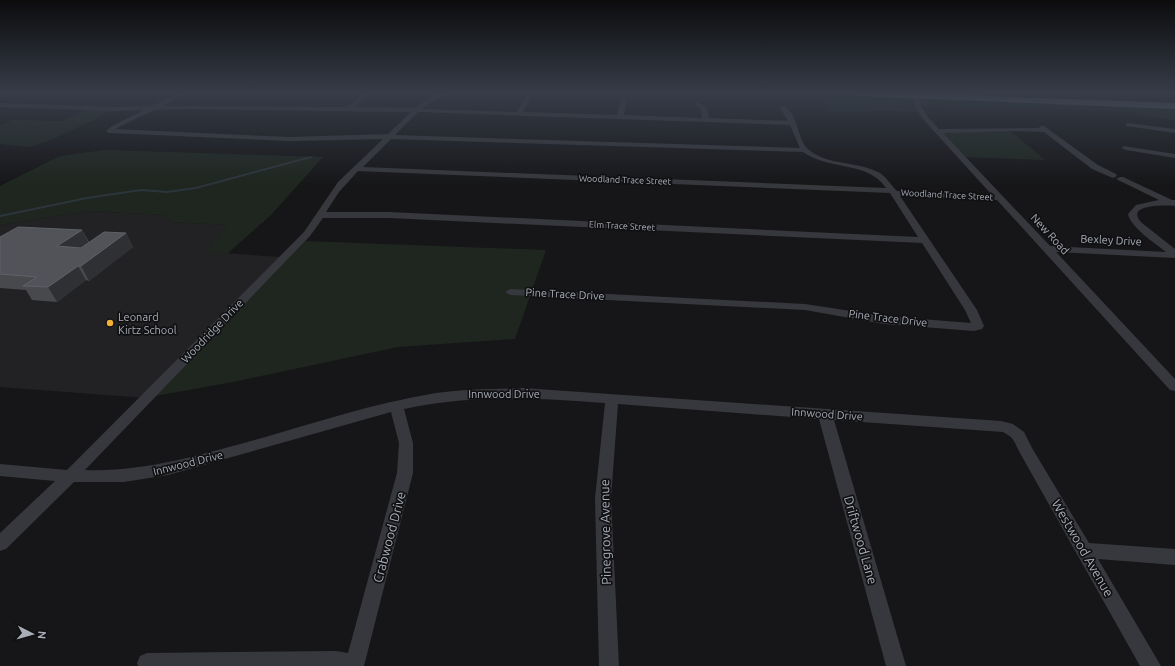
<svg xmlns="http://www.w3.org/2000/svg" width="1175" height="666" font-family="Ubuntu,sans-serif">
  <rect width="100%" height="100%" fill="#161618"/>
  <!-- built -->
  <polygon fill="#222225" points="89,211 166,215 170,222 228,225 206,252 281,257 146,398 0,387 0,225"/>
  <!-- green -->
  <g fill="#1e261f">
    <polygon points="690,93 856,93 1175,106 1175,121 1119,111 1022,108 1010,109 919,106 921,112 879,110 858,113 829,112 821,96 763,94 742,100 714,93"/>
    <polygon points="1013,93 1175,93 1175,99"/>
    <polygon points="90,109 116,109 58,137 31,147 0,144 0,125 12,120 61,121"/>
    <polygon points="1008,129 1045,160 962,157 938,131"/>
    <polygon points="105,150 323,157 271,215 227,254 205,252 227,225 170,222 166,215 89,211 0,225 0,186 60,156"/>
    <polygon points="305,241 546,250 515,339 398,347 233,382 155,396"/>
  </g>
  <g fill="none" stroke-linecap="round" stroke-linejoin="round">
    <!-- stream-far1 -->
    <g stroke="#2c353c" stroke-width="1.5">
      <polyline points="1165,93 1175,95"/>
      <polyline points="303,159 312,157"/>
    </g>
    <!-- stream -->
    <polyline stroke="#2c353c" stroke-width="2" points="0,216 87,198 141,190 167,192 196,188 307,158"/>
    <!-- minor -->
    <g fill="#37383d" fill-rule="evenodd">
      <path d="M180,93h7l-24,13 184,1 17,-14h6l-15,14 60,1c10,-9 21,-15 36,-15l-1,1c-10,4 -20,7 -28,15l95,3 9,-16 3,-2 3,2 -9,16 94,3 4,-15 3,-2 3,2 -3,15 78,3 -1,-8 -6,-6 3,-2 9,7 2,9 79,3 -8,-13 3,-2c16,7 13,33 26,44 20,16 49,11 71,23 7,5 11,12 17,18l95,4 -70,-77 -7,-12 -1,-13h6l1,13 6,10 12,13 100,-1 1,-2h4l54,39 18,9 1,2 -4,2 -21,-9 -48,-37 -31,-1 -70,2 107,113 116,6c-11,-9 -35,-24 -38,-38l8,-9 23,-5 -43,-21 4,-2h3l49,23h3v6c-9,-1 -52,-2 -33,17l33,26v9l-119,-6 119,127v12l-5,-1 -173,-190 -97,-4 77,114 7,16 -2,3 -8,2 -90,-7 -79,-14 -295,-15 -5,-3 5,-3 295,15 79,12 87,7 -6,-13 -43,-67 -533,-25h-66l-13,18 -225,234c58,2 111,-14 166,-29 61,-17 122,-38 185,-48 28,-4 58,-4 87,-5l478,33 12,3 11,8 8,16 57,95 86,6v16l-77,-6 63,107h-21l-120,-213c-6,-11 -5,-15 -17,-21l-169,-12 72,246h-20l-67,-247 -201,-15 -7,94 8,168h-20l-4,-168 10,-95c-71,-5 -130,-9 -201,6l9,34v30l-49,193h-226l-1,-3 3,-7 7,-3 189,-2 12,2 49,-180 2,-30 -8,-31 -223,63 -44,7h-50l-68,67 -6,2v-18l55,-52 -55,-5v-12l67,6 237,-238 34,-50 45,-43 -94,2 -180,-8 -3,-2 6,-5 32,-16 -28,1 -116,-4v-4l116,4 36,-1zM188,109l217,3h6l-23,22 -99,3 -174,-8 39,-19zM418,112l372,13 10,23 -405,-13zM391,139l412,13c24,18 66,9 83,36l-523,-21zM358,171l532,22 28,44 -529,-25h-63l13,-20z"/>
      <polygon points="1128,123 1175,129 1175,133 1126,126 1126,124"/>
      <polygon points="1123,146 1175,154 1175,158 1126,150 1122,148"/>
    </g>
    <!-- highway -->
    <polygon fill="#63666e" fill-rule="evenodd" points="851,93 912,93 1175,103 1175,109 856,96"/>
  </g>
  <!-- wall -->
  <polygon fill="#47494d" points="82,230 89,242 126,233 133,247 89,281 86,280 57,302 32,300 26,290 0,288 0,237"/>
  <!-- shaded-wall -->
  <g fill="#2f3033">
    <polygon points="82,230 89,244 65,260 57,246"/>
    <polygon points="126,233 133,247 89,281 81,266"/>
    <polygon points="78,266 86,280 57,302 48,287"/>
  </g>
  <!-- building -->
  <polygon fill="#525359" stroke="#5f6168" points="18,227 82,230 57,246 81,248 104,232 126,233 81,266 78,266 48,287 23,286 37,277 0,274 0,237"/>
  <!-- sky -->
  <linearGradient id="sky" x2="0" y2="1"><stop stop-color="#0c0c0d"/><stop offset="0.5" stop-color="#363c48"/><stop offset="1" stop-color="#363c48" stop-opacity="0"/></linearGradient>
  <rect width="1175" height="186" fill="url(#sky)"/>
  <!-- markers -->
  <circle fill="#f2b134" stroke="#111113" stroke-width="1.5" cx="110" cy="323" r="4"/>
  <g text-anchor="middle" stroke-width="3.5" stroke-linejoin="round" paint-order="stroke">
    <!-- far-street labels -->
    <g font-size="9" fill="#a8adb8" stroke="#111113">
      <text transform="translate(625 180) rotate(2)" y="3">Woodland Trace Street</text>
      <text transform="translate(947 195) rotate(3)" y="3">Woodland Trace Street</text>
      <text transform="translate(622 226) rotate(3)" y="3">Elm Trace Street</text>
    </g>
    <!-- street labels -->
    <g font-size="11" fill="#a8adb8" stroke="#111113">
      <text transform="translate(1050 234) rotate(47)" y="4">New Road</text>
      <text transform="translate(1111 240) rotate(3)" y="4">Bexley Drive</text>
      <text transform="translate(565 294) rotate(3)" y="4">Pine Trace Drive</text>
      <text transform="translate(888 318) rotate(7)" y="4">Pine Trace Drive</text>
      <text transform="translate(212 331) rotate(-46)" y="4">Woodridge Drive</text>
      <text x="504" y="398">Innwood Drive</text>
      <text transform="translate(827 414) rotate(4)" y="4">Innwood Drive</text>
      <text transform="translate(188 463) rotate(-14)" y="4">Innwood Drive</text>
    </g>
    <!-- poi labels -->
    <g font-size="11" fill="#a8adb8" stroke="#111113" text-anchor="start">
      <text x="118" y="321">Leonard<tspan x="118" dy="13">Kirtz School</tspan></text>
    </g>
    <!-- near-street labels -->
    <g font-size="13" fill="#a8adb8" stroke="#111113">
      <text transform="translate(605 532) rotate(-91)" y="5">Pinegrove Avenue</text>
      <text transform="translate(389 537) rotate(-75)" y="5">Crabwood Drive</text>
      <text transform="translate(861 540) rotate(74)" y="5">Driftwood Lane</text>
      <text transform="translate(1083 548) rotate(60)" y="5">Westwood Avenue</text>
    </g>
  </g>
  <!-- north arrow -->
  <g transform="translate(32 634) rotate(96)" stroke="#111113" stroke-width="3" paint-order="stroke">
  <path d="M0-3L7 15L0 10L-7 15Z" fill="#a8adb8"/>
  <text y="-6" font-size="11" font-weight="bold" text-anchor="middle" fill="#a8adb8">N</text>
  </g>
</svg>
